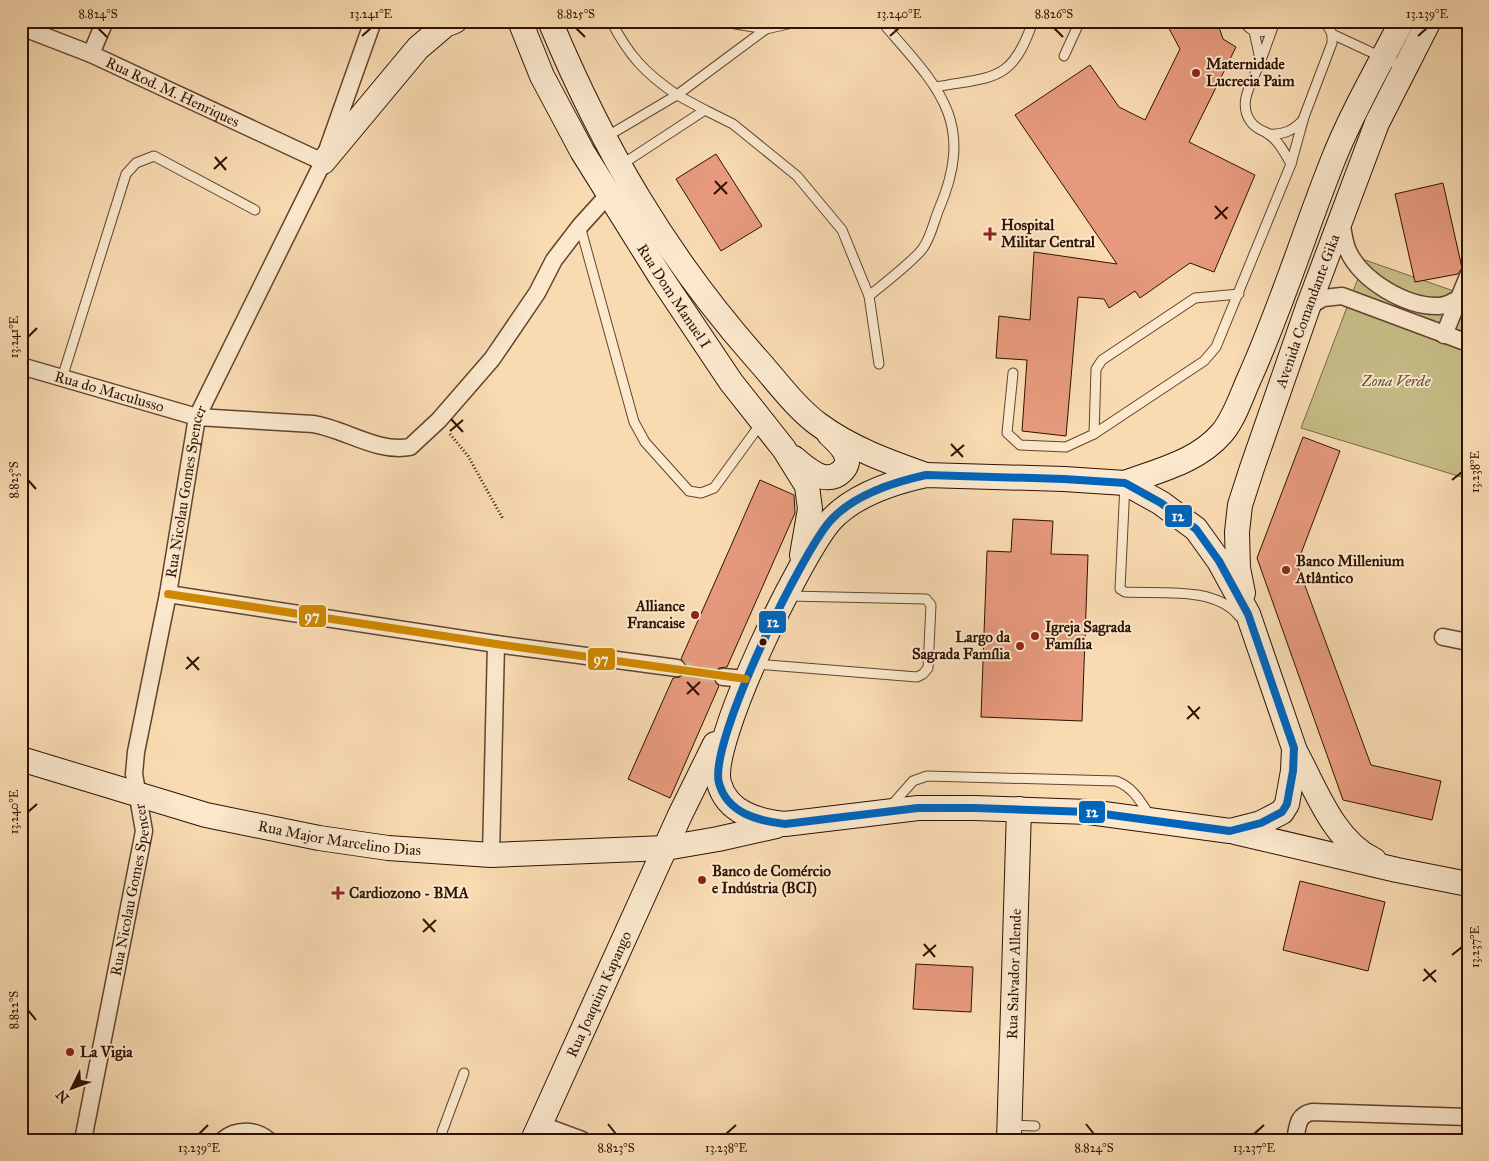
<svg xmlns="http://www.w3.org/2000/svg" width="1489" height="1161" font-family="'IM FELL Great Primer',serif">
  <rect width="100%" height="100%" fill="#f9dbb2"/>
  <filter id="stains"><feTurbulence type="fractalNoise" baseFrequency=".004" numOctaves="4"/><feColorMatrix values="0 0 0 0 .2 0 0 0 0 .09 0 0 0 0 .02 0 0 0 .5 -.17"/></filter>
  <radialGradient id="worn" r=".72"><stop offset=".6" stop-color="#630" stop-opacity="0"/><stop offset="1" stop-color="#630" stop-opacity=".3"/></radialGradient>
  <!-- green -->
  <polygon fill="#c6bd87" stroke="#7a6844" points="1365,260 1468,296 1468,479 1301,428"/>
  <!-- building -->
  <g fill="#e79a7d" stroke="#2f1202">
    <polygon points="1165,21 1217,21 1223,39 1236,47 1189,142 1255,175 1214,272 1190,263 1140,298 1135,291 1109,308 1104,299 1078,297 1066,436 1022,431 1027,360 996,358 999,316 1030,320 1034,252 1117,264 1015,115 1090,65 1119,107 1145,120 1180,49"/>
    <polygon points="716,154 762,226 721,251 676,179"/>
    <polygon points="1443,183 1462,268 1458,274 1415,282 1395,194"/>
    <polygon points="1303,437 1340,451 1297,564 1371,765 1441,781 1432,820 1343,800 1257,558"/>
    <polygon points="760,480 794,495 795,513 727,667 719,668 715,672 714,681 719,686 670,798 628,779 673,678 680,677 685,674 686,665 681,659"/>
    <polygon points="1013,519 1053,521 1051,554 1088,555 1082,721 981,717 987,551 1011,552"/>
    <polygon points="1300,881 1385,902 1368,971 1283,950"/>
    <polygon points="916,964 973,967 971,1012 913,1009"/>
  </g>
  <g fill="none" stroke-linecap="round" stroke-linejoin="round">
    <!-- street-tunnel -->
    <polyline stroke="#d1b38f" stroke-width="16" stroke-dasharray="16 8" stroke-linecap="butt" points="677,668 723,677"/>
    <!-- lane casing -->
    <g stroke="#62442e" stroke-width="11">
      <g id="lane">
        <path d="M611,21c18,35 34,52 66,74l89,-66 35,-8"/>
        <polyline points="717,21 766,29"/>
        <path d="M1244,21c8,15 25,14 32,0"/>
        <path d="M1273,27c-4,11 -8,22 -12,33 -7,20 -25,42 -10,62 4,6 10,8 16,11 11,7 18,20 24,31"/>
        <polyline points="1254,31 1260,59"/>
        <polyline points="1332,34 1405,68"/>
        <polyline points="1064,56 1080,21"/>
        <path d="M936,87c58,-11 76,-4 97,-66"/>
        <path d="M1268,134c15,1 25,-3 35,-14"/>
        <polyline points="606,137 677,95 705,110"/>
        <polyline points="621,165 705,110 733,124 797,176 842,230 869,296 879,364"/>
        <polyline points="580,226 634,422 645,442 689,491 701,493 714,488 762,422"/>
        <path d="M869,296c13,-11 46,-36 54,-48 8,-11 11,-27 16,-39 38,-89 -2,-123 -58,-188"/>
        <polyline points="1013,373 1007,433 1020,445 1066,447 1094,434 1096,369 1102,360 1195,298 1239,294"/>
        <polyline points="62,378 126,174 136,163 154,156 255,210"/>
        <polyline points="1094,434 1204,361 1216,347 1291,164 1304,117 1332,43 1332,34 1325,21"/>
        <path d="M1125,484l-5,105 5,3c35,2 90,-6 114,24"/>
        <polyline points="756,664 917,677 923,674 928,668 931,605 926,599 788,596"/>
        <path d="M890,807l23,-26 14,-5 189,5c17,6 25,21 34,35"/>
        <polyline points="1010,1125 1035,1126"/>
        <polyline points="444,1140 442,1132 464,1073"/>
      </g>
    </g>
    <!-- street casing -->
    <g stroke="#62442e" stroke-width="19">
      <g id="street">
        <path id="s1" d="M21,27l70,27 232,108"/>
        <polyline points="91,54 105,21"/>
        <path d="M1341,221c2,9 3,21 7,30 14,30 58,56 91,55 7,0 15,-5 21,-8"/>
        <polyline points="1308,307 1323,298 1342,296 1468,343"/>
        <polyline points="1444,335 1468,276"/>
        <path id="s2" d="M21,366l176,51 116,7c32,5 64,29 97,23l29,-27 53,-61 45,-66 17,-33 26,-34 29,-32"/>
        <polyline points="168,594 496,644 677,668"/>
        <polyline points="1443,637 1468,642"/>
        <polyline points="723,677 746,679"/>
        <polyline points="491,855 496,644"/>
        <polyline points="539,1124 582,1140"/>
        <path id="s3" d="M83,1140l61,-309 -10,-57 2,-22 32,-158 29,-177 126,-255 50,-141"/>
        <path d="M223,1140c13,-11 32,-11 45,0"/>
        <path d="M1295,1140c3,-14 2,-25 17,-28l156,5"/>
      </g>
    </g>
    <!-- secondary casing -->
    <g stroke="#2f1202" stroke-width="26">
      <g id="secondary">
        <path id="s4" d="M520,21l22,55 40,75 78,125 71,106 53,67 23,37 3,23 -8,46"/>
        <path d="M550,21c53,127 115,234 206,337 20,22 38,48 62,66 32,24 71,38 108,51"/>
        <polyline points="323,162 418,48 445,25 455,21"/>
        <path d="M794,458c8,7 18,16 29,19 7,1 13,0 18,-5 15,-13 -1,-28 -12,-38"/>
        <path d="M926,475l138,4 61,4 36,20 35,26 23,32 29,53 46,134 -1,23 -6,33 -5,8 -21,11 -31,8 -141,-19 -115,-4h-56l-133,16c-27,-3 -58,-11 -66,-41 -11,-40 83,-231 112,-263 24,-26 63,-38 95,-45z"/>
        <path d="M1125,483c34,-13 72,-21 97,-50 12,-14 19,-36 27,-54 32,-71 55,-146 84,-219 18,-46 46,-94 69,-139"/>
        <path id="s5" d="M1243,593l-5,-25 -1,-36 3,-27 12,-37 56,-161 69,-184 52,-102"/>
        <path d="M1294,749c21,38 39,92 80,111"/>
        <path id="s6" d="M21,759l185,56 113,23 69,10 103,7 175,-7 52,-9 58,-13"/>
        <polyline points="1235,832 1397,870 1468,884"/>
        <path id="s7" d="M533,1140l147,-325 35,-71"/>
        <path id="s8" d="M1009,1140l10,-331"/>
      </g>
    </g>
    <!-- path -->
    <polyline stroke="#2f1202" stroke-width="3" stroke-dasharray="1 2.5" stroke-linecap="butt" points="450,434 468,456 503,519"/>
    <!-- lane -->
    <use href="#lane" stroke="#fbe8cd" stroke-width="9"/>
    <!-- street -->
    <use href="#street" stroke="#fbe8cd" stroke-width="16"/>
    <!-- secondary -->
    <use href="#secondary" stroke="#fbe8cd" stroke-width="24"/>
    <!-- bus-1 casing -->
    <g stroke="#fbe8cd" stroke-width="11">
      <path id="bus-1" d="M926,475l138,4 61,4 36,20 35,26 23,32 29,53 46,134 -1,23 -6,33 -5,8 -21,11 -31,8 -141,-19 -115,-4h-56l-133,16c-27,-3 -58,-11 -66,-41 -11,-40 83,-231 112,-263 24,-26 63,-38 95,-45z"/>
    </g>
    <!-- bus-2 casing -->
    <g stroke="#fbe8cd" stroke-width="11">
      <polyline id="bus-2" points="168,594 496,644 746,679"/>
    </g>
    <!-- bus-1 -->
    <use href="#bus-1" stroke="#0065bd" stroke-width="8"/>
    <!-- bus-2 -->
    <use href="#bus-2" stroke="#cf8800" stroke-width="8"/>
  </g>
  <!-- ticks -->
  <path fill="none" stroke="#2f1202" stroke-width="2" d="M98,28l9,9M576,28l9,9M1054,28l9,9M362,36l9,-8M890,36l9,-8M1418,36l9,-8M215,157l11,13M214,169l13,-12M715,181l12,13M714,194l13,-12M1215,206l12,13M1215,219l13,-12M28,337l9,-9M451,419l12,13M450,431l13,-11M951,444l12,13M951,456l13,-11M28,480l8,9M1452,480l10,-8M187,657l12,13M186,669l13,-12M687,682l12,13M687,694l13,-12M1188,706l11,13M1187,719l13,-12M28,812l9,-8M423,919l12,13M423,932l13,-12M924,944l11,13M1452,955l10,-8M923,956l13,-11M1424,969l12,13M1423,981l13,-11M28,1010l8,10M608,1124l8,10M1086,1124l8,10M199,1134l9,-9M726,1134l10,-9M1254,1134l10,-9"/>
  <!-- markers -->
  <g fill="#8f2418" stroke="#fbe8cd" stroke-width="2">
    <circle cx="1196" cy="73" r="5"/>
    <path d="M987.5 226.5h5v5h5v5h-5v5h-5v-5h-5v-5h5z"/>
    <circle cx="1286" cy="570" r="5"/>
    <circle cx="695" cy="615" r="5"/>
    <circle cx="1035" cy="636" r="5"/>
    <circle cx="1020" cy="646" r="5"/>
    <circle cx="702" cy="880" r="5"/>
    <path d="M335.5 885.5h5v5h5v5h-5v5h-5v-5h-5v-5h5z"/>
    <circle cx="70" cy="1052" r="5"/>
  </g>
  <circle fill="#2f1202" stroke="#fbe8cd" stroke-width="2" cx="763" cy="642" r="4.5"/>
  <g text-anchor="middle" stroke-width="4" stroke-linejoin="round" paint-order="stroke">
    <!-- poi labels -->
    <g font-size="15" font-weight="bold" fill="#2f1202" stroke="#fbe8cd" text-anchor="start">
      <text x="1206" y="69">Maternidade<tspan x="1206" dy="17">Lucrecia Paim</tspan></text>
      <text x="1001" y="230">Hospital<tspan x="1001" dy="17">Militar Central</tspan></text>
      <text x="1296" y="566">Banco Millenium<tspan x="1296" dy="17">Atlântico</tspan></text>
      <text x="685" y="611" text-anchor="end">Alliance<tspan x="685" dy="17">Francaise</tspan></text>
      <text x="1045" y="632">Igreja Sagrada<tspan x="1045" dy="17">Família</tspan></text>
      <text x="1010" y="642" text-anchor="end">Largo da<tspan x="1010" dy="17">Sagrada Família</tspan></text>
      <text x="712" y="876">Banco de Comércio<tspan x="712" dy="17">e Indústria (BCI)</tspan></text>
      <text x="349" y="898">Cardiozono - BMA</text>
      <text x="80" y="1057">La Vigia</text>
    </g>
    <!-- street labels -->
    <g font-size="15" fill="#2f1202" stroke="#fbe8cd">
      <text dy="5" stroke="none"><textPath href="#s1" startOffset="165">Rua Rod. M. Henriques</textPath></text>
      <text dy="5" stroke="none"><textPath href="#s4" startOffset="316">Rua Dom Manuel I</textPath></text>
      <text dy="5" stroke="none"><textPath href="#s5" startOffset="294">Avenida Comandante Gika</textPath></text>
      <text dy="5" stroke="none"><textPath href="#s2" startOffset="92">Rua do Maculusso</textPath></text>
      <text dy="5" stroke="none"><textPath href="#s3" startOffset="660">Rua Nicolau Gomes Spencer</textPath></text>
      <text dy="5" stroke="none"><textPath href="#s6" startOffset="329">Rua Major Marcelino Dias</textPath></text>
      <text dy="5" stroke="none"><textPath href="#s3" startOffset="255">Rua Nicolau Gomes Spencer</textPath></text>
      <text dy="5" stroke="none"><textPath href="#s8" startOffset="166">Rua Salvador Allende</textPath></text>
      <text dy="5" stroke="none"><textPath href="#s7" startOffset="160">Rua Joaquim Kapango</textPath></text>
    </g>
    <!-- park labels -->
    <g font-size="15" font-style="italic" fill="#644e31" stroke="#fbe8cd">
      <text x="1396" y="386">Zona Verde</text>
    </g>
  </g>
  <g stroke="#fbe8cd" stroke-width="2">
    <rect x="1164" y="504" width="29" height="24" rx="5" fill="#0065bd"/>
    <rect x="298" y="604" width="29" height="24" rx="5" fill="#cf8800"/>
    <rect x="758" y="610" width="29" height="24" rx="5" fill="#0065bd"/>
    <rect x="587" y="647" width="29" height="24" rx="5" fill="#cf8800"/>
    <rect x="1078" y="800" width="28" height="24" rx="5" fill="#0065bd"/>
  </g>
  <g font-size="14" text-anchor="middle" font-weight="bold" fill="#fff">
    <text x="1178" y="521">12</text>
    <text x="312" y="621">97</text>
    <text x="773" y="627">12</text>
    <text x="601" y="664">97</text>
    <text x="1092" y="817">12</text>
  </g>
  <!-- margin -->
  <rect width="1489" height="1161" fill="none" stroke="#f9dbb2" stroke-width="55"/>
  <!-- north arrow -->
  <g transform="translate(72 1088) rotate(228)" stroke="#fbe8cd" stroke-width="4" paint-order="stroke">
  <path d="M0-4L9 19L0 12L-9 19Z" fill="#2f1202"/>
  <text y="-8" font-size="14" font-weight="bold" text-anchor="middle" fill="#2f1202">N</text>
  </g>
  <rect x="28" y="28" width="1434" height="1106" fill="none" stroke="#2f1202" stroke-width="2"/>
  <g font-size="12" text-anchor="middle" fill="#2f1202">
    <text x="98" y="18">8.824°S</text>
    <text x="371" y="18">13.241°E</text>
    <text x="576" y="18">8.825°S</text>
    <text x="899" y="18">13.240°E</text>
    <text x="1054" y="18">8.826°S</text>
    <text x="1427" y="18">13.239°E</text>
    <text transform="translate(14 337) rotate(-90)" y="4">13.241°E</text>
    <text transform="translate(1475 472) rotate(-90)" y="4">13.238°E</text>
    <text transform="translate(14 480) rotate(-90)" y="4">8.823°S</text>
    <text transform="translate(14 812) rotate(-90)" y="4">13.240°E</text>
    <text transform="translate(1475 947) rotate(-90)" y="4">13.237°E</text>
    <text transform="translate(14 1010) rotate(-90)" y="4">8.822°S</text>
    <text x="199" y="1152">13.239°E</text>
    <text x="616" y="1152">8.823°S</text>
    <text x="726" y="1152">13.238°E</text>
    <text x="1094" y="1152">8.824°S</text>
    <text x="1254" y="1152">13.237°E</text>
  </g>
  <rect width="100%" height="100%" filter="url(#stains)"/>
  <rect width="100%" height="100%" fill="url(#worn)"/>
</svg>
